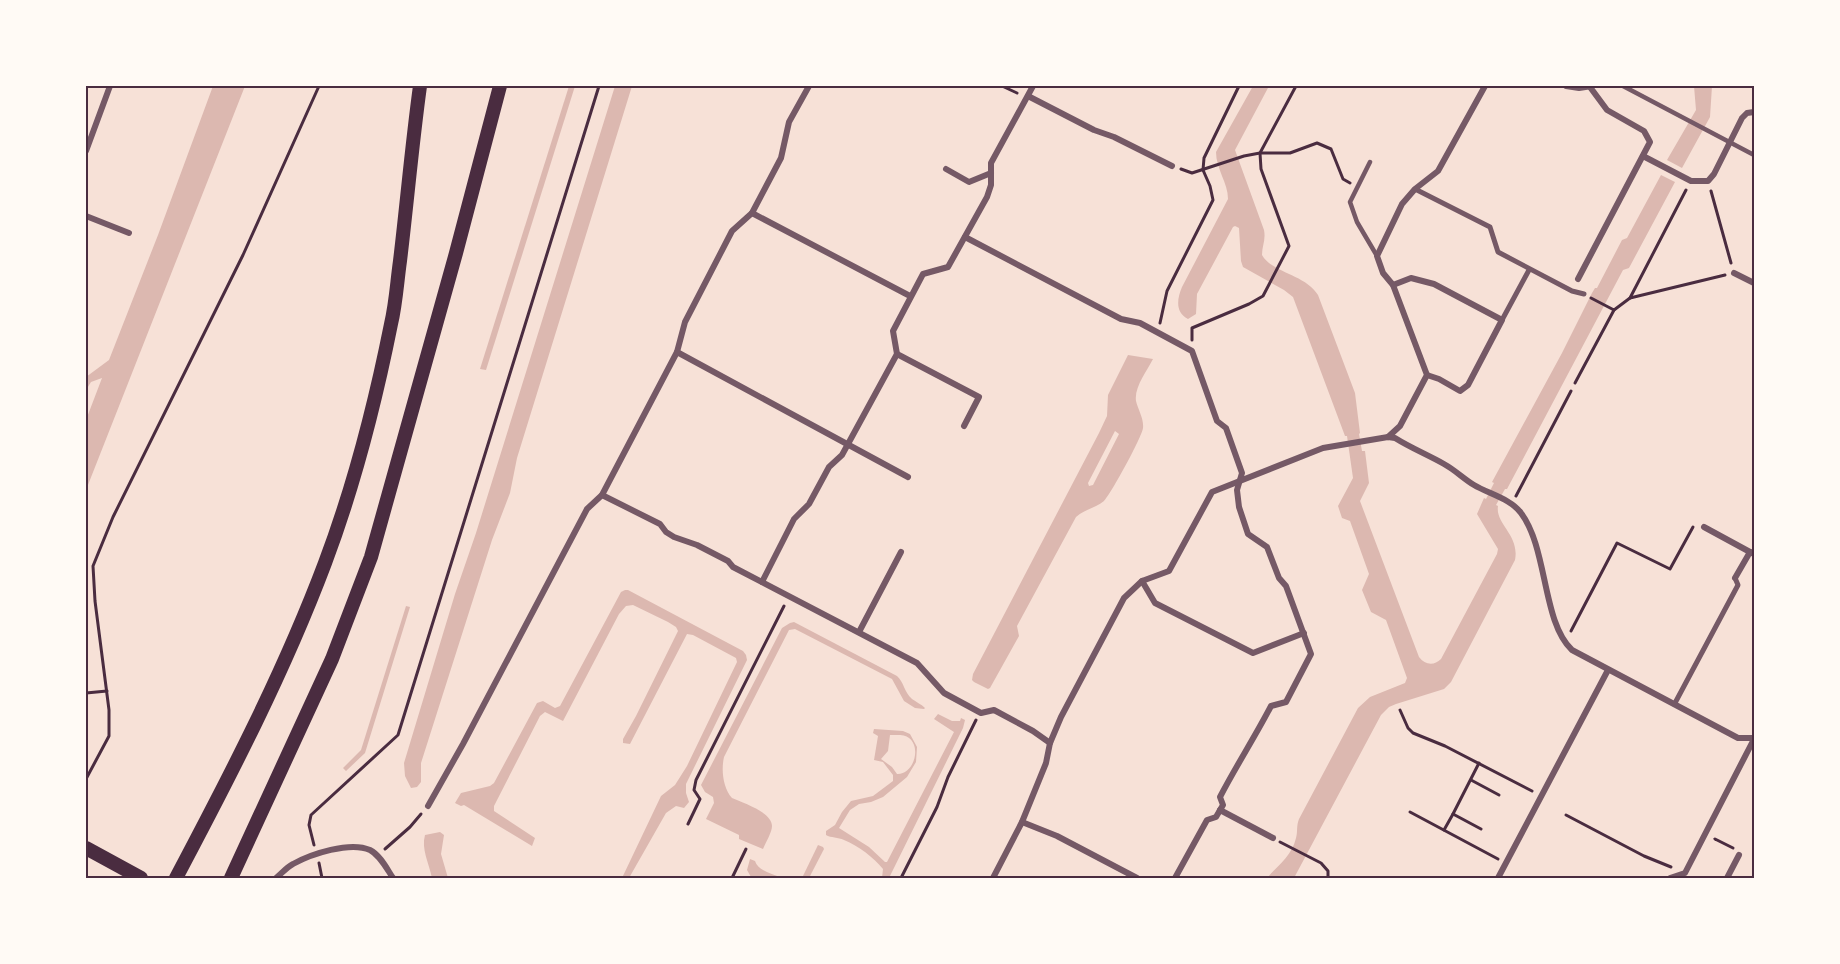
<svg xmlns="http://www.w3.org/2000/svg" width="1840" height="964" font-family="Ubuntu,sans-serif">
  <rect width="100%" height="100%" fill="#f7e1d7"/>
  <!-- water -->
  <g fill="#dcb8b0" fill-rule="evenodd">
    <polygon points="213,86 245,86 86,490 86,420 102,378 91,382 86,390 86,377 109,360 158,235"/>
    <polygon points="569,86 575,86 486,370 480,369"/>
    <polygon points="615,86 632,86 517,458 510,493 492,540 421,763 421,782 417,787 411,788 405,776 404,763 455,594 476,533"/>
    <path d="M1253,86h16l-34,64 29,80c2,10 -2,16 -2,25 10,18 43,19 56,40l37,98 5,40 -1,1 3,17h3l4,32 -9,18 59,156c6,8 15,9 22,2l56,-105 1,-5 -21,-35 7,-16 2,1 8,-16 -2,-1 70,-129 30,-60 3,-5h2l25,-48 5,-2 34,-63 14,7 -46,86 -6,2 -116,219h-2l-9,16 2,1c-3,18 22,29 17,54l-64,122 -7,7 -48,15 -7,3 -8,8 -87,163h-27c11,-13 25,-22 29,-40 2,-7 0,-11 3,-19l59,-111 12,-11 35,-14 2,-5 -21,-58 -15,-8 -9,-22 7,-16 -19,-53 -8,-3 -4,-12 15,-28 -6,-42h-2l-52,-139 -9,-7 -41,-23 -2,-6 -2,-33 -4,-2 -2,1 -36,67 -1,20 -8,5c-13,-7 -11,-20 -6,-32l46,-88c0,-16 -12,-30 -12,-47z"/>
    <polygon points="1694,86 1712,86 1710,117 1682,168 1667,160 1696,110"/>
    <path d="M1128,355l25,4c-6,12 -19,28 -17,42 2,9 8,17 7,27 -1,9 -32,66 -39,73 -8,7 -19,8 -28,16l-59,109 2,10 -29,52 -2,1 -14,-7 -2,-2 1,-6 126,-241 8,-17 1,-21zM1115,431l4,3 -26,51 -4,1 -1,-3z"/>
    <polygon points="625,590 628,590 743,651 746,655 747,660 686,784 686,793 689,802 684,808 676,806 666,813 629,878 622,878 661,796 675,785 687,766 737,662 736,658 693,635 687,634 630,744 623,743 623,739 636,716 678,631 676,627 668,622 633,605 626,606 619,614 563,721 545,712 540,716 494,806 494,811 535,838 532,846 464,805 461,806 455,803 461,793 490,786 494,783 537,703 543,701 555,708 560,706 621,592"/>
    <polygon points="406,606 410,607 365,753 346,771 343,768 361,750"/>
    <path d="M794,622l103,54c7,6 7,16 15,23 4,3 9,5 13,9l-1,1 -9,-1 -11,-7 -12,-22 -97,-50 -6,1 -65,127c-3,13 -1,31 8,41 11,5 40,14 40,28 0,6 -6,16 -9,23l-24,-10v-4l-33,-16 8,-16 -1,-6 -8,-5 -4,-7 81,-157 8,-5z"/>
    <path d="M938,714l14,7h8l1,-3 4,2 -2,8 -74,150h-7l1,-9c-10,-12 -24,-23 -39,-29 -6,-3 -13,-2 -18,-5v-4l9,-6 7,-13 9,-11 22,-5 20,-15v-6l-10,-13 -9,-2 4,-24 -5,-3 1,-4 29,2 7,3 7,13 -1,15 -9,15 -24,20 -12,5 -12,2 -9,6 -11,18 30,19 16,15h2l67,-130 -20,-13zM890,735c6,0 15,-1 19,3 13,10 4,37 -12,36l-5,-7 -11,-8 7,-8z"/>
    <path d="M440,832l4,3 -3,19 7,24h-16c-3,-15 -11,-29 -7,-43z"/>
    <polygon points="818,845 823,847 824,849 809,878 802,878"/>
    <path d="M750,859l5,2c3,10 18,13 28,17h-28l-4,-1 -4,-7z"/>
  </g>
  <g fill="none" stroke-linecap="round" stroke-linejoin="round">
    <!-- path -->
    <g stroke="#4a2c40" stroke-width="3">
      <polyline points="1002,86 1017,93"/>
      <polyline points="1181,169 1192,173 1244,156 1260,153 1290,153 1317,143 1331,149 1343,179 1350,183"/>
      <polyline points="1203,170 1204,158 1239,86"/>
      <polyline points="1711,191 1731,263"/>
      <polyline points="1591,298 1614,310 1630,298 1725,275"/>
      <polyline points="1630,298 1686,190"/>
      <polyline points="1160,323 1167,291 1213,200 1210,186 1203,170"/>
      <polyline points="1192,340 1192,328 1249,304 1263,296 1289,246 1261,169 1260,153 1296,86"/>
      <polyline points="1575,383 1614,310"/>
      <polyline points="1516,496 1571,391"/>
      <polyline points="1571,631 1617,543 1670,569 1693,527"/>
      <polyline points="86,693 107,691"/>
      <polyline points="1400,710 1408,728 1413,733 1445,746 1532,791"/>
      <polyline points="1479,763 1453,814 1481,829"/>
      <polyline points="86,779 109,736 109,710 95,601 93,566 113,517 243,255 319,86"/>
      <polyline points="1471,780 1499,795"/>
      <polyline points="1410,812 1498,859"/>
      <polyline points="1566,815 1644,856 1671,867"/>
      <polyline points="688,824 700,799 694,790 696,780 784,606"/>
      <polyline points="1444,830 1453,814"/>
      <polyline points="1715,839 1733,848"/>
      <polyline points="1280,842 1321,863 1328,871 1328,878"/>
      <polyline points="314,845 309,825 311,815 398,735 599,86"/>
      <polyline points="385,849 410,827 421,814"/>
      <polyline points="319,863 322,878"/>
      <polyline points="732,878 746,849"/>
      <polyline points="901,878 937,807 948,777 976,720"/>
    </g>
    <!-- service -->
    <g stroke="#755966" stroke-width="4.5">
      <polyline points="1623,86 1754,155"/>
      <polyline points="1370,162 1350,202 1357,222 1377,256"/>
    </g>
    <!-- pedestrian -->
    <g stroke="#755966" stroke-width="5">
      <polyline points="1415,189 1490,227 1498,252 1572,291 1584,294"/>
      <polyline points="1502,320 1529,270"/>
      <polyline points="1675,703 1738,585 1735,578"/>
    </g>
    <!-- minor -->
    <g stroke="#755966" stroke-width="6">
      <polyline points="1566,86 1579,88 1592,86"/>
      <polyline points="1028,96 1094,130 1114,137 1172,166"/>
      <polyline points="86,151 110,86"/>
      <polyline points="1643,156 1691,181 1708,181 1714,174 1742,118 1747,113 1754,112"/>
      <polyline points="946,169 969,182 991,173"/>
      <polyline points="752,213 910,296"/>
      <polyline points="86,216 129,233"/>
      <path d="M965,237l156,82 19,4 52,28 25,70 9,7 16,45 -5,17 2,17 9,27 19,13 12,31 7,8 25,68 -25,48 -15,4c-16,31 -35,60 -51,91l3,8 -7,12 -9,3 -32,58"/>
      <polyline points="1734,273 1754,283"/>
      <polyline points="1578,279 1650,142 1644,131 1607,110 1590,87"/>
      <polyline points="1393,285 1411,278 1434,284 1502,320 1468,385 1460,391 1439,379 1427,375"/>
      <polyline points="677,352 908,477"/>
      <polyline points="897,354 979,397 964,426"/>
      <polyline points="1388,437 1400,426 1427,375 1393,285 1383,273 1377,256 1402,204 1415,189 1438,171 1485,86"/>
      <polyline points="602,495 660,524 666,532 674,537 697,545 728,561 733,567 917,663 944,693 981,713 994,710 1033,731 1050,743"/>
      <polyline points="1704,527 1750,552"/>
      <polyline points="1735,578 1750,552 1754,554"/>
      <polyline points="1142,581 1155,603 1253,653 1304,633"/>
      <polyline points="762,582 794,519 809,504 829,467 842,455 897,354 893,331 923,274 948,267 987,197 991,185 991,163 1033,86"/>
      <polyline points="859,632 901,552"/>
      <polyline points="428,806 463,744 587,509 602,495 677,352 685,322 732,231 752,213 781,158 789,122 809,86"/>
      <polyline points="1220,810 1273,838"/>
      <polyline points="1022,822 1057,836 1137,878"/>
      <path d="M276,878c5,-4 11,-11 17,-14 18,-10 57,-23 77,-14 10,5 17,19 23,28"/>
      <path d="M993,878l29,-56 24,-59 4,-20 11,-26 63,-119 18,-17 27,-10 43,-79 111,-44 65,-11 7,1c16,10 33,17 49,26 11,6 20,15 30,21 15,9 37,14 47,28 27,36 21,109 51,137l166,88h16"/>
      <polyline points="1498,878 1608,670"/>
      <polyline points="1670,878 1685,873 1754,739"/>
      <polyline points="1727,878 1739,855"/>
    </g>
    <!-- primary -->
    <g stroke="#4a2c40" stroke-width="14">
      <polyline points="86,848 141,878"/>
      <path d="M176,878c54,-102 108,-206 149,-315 29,-77 50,-159 66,-239 5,-21 6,-42 9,-63 7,-58 12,-117 20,-175"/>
      <polyline points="231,878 332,659 371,557 456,253 500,86"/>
    </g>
  </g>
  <!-- border -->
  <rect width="1840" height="964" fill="none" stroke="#fffaf5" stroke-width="174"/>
  <rect x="87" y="87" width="1666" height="790" fill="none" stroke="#4a2c40" stroke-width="2"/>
</svg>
